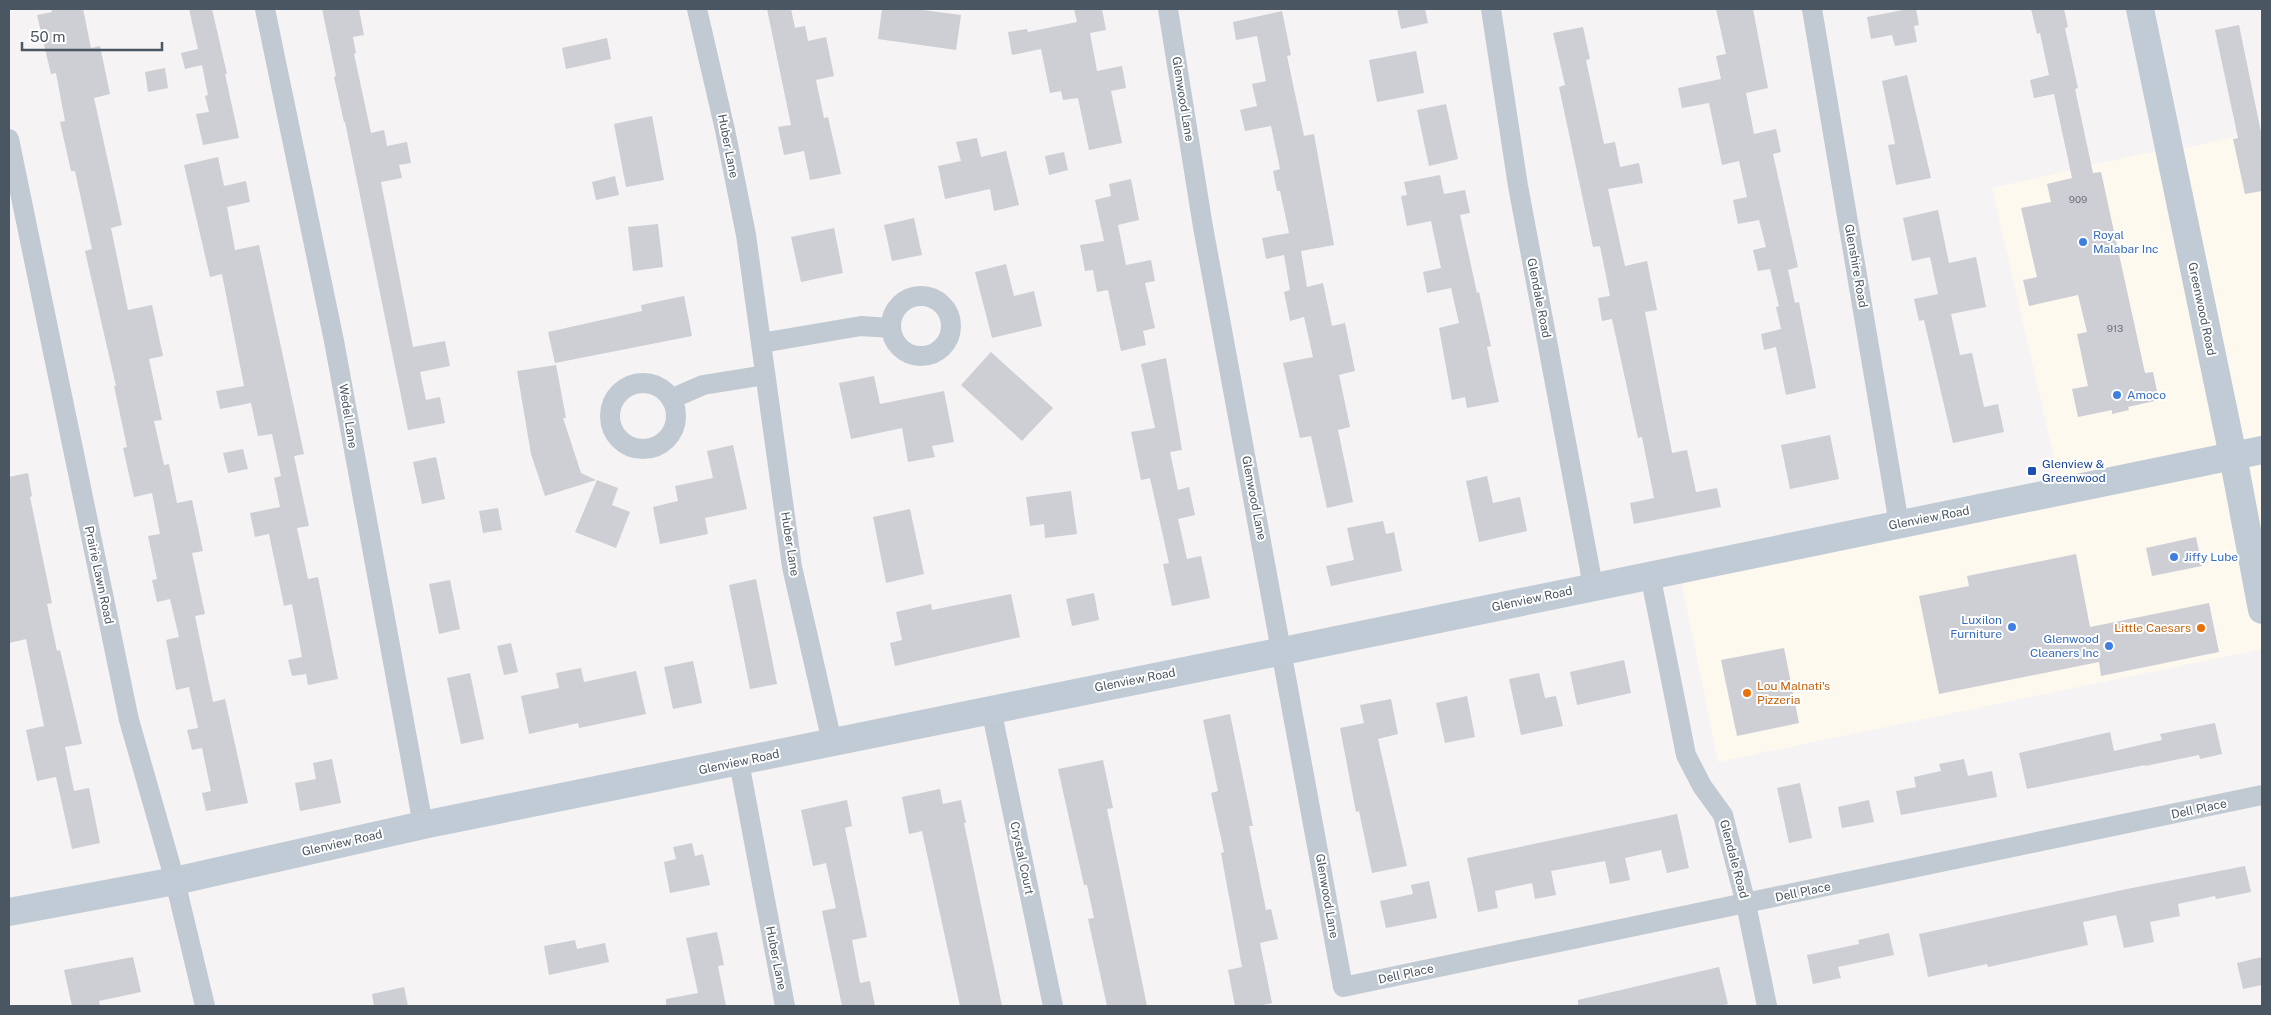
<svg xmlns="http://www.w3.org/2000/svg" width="2271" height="1015" font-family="'Public Sans',sans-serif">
  <rect width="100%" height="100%" fill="#f5f3f3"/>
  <!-- commercial -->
  <polygon fill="#fdf9ef" points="2262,131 2262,649 1718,762 1680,575 2059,479 1992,188 2145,153 2181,149"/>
  <!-- building -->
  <g fill="#cdcfd5">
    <polygon points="51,9 83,9 91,48 100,46 110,94 94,98 122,225 111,228 128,310 152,305 163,356 149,359 162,420 154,421 164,465 169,464 177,503 192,500 203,551 192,553 205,614 195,616 213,702 225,699 248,803 206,811 202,793 211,791 202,748 192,750 187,730 198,728 189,687 176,690 166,640 179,637 170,599 157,602 152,580 157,579 148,536 160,534 152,493 134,497 123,448 127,447 114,386 116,386 85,251 92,249 75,171 71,171 60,122 65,121 56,73 51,74 37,15 52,12"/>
    <polygon points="189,9 212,9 227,74 225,74 239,138 203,145 196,114 209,112 205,96 208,95 202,65 185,69 181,53 198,49"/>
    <polygon points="322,9 359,9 364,35 353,37 356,53 354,54 371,133 384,130 387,146 407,142 411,163 399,165 402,178 381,182 413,347 445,341 450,366 420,372 426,400 440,397 445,423 408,430 345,122 344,122 334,77 336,76"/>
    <polygon points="767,9 791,9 795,28 805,26 808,41 826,37 834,76 816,80 824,118 828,117 841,174 810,180 804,151 784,155 778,127 791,125"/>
    <polygon points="882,9 915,9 961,15 956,50 878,39"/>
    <polygon points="1074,9 1102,9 1106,30 1090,33 1097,71 1122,66 1126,88 1111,91 1122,143 1089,150 1078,98 1063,100 1061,91 1050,93 1041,49 1012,55 1008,32 1027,29 1028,32 1077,22"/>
    <polygon points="1397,9 1425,9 1428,23 1401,29"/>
    <polygon points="1716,9 1753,9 1768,88 1746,93 1754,134 1776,129 1781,152 1773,154 1798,267 1788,270 1795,303 1799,302 1816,388 1786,395 1776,347 1764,350 1761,334 1781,329 1776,307 1779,306 1770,269 1758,271 1753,250 1766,247 1759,220 1738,224 1733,200 1747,197 1739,161 1722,165 1709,103 1682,108 1678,88 1721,79 1716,56 1726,54"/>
    <polygon points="1908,9 1916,9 1919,25 1914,26 1917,42 1895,46 1892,35 1871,39 1867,17"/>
    <polygon points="2031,9 2064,9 2068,27 2065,28 2078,88 2075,89 2093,173 2101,172 2145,373 2153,372 2159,400 2128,407 2129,410 2112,414 2112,410 2078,417 2072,389 2088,386 2077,334 2087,332 2078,295 2029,306 2023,280 2037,277 2021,208 2051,202 2047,184 2072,178 2054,94 2034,98 2030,80 2049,75 2040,33 2037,34"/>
    <polygon points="1282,11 1291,55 1287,56 1304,136 1314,134 1334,245 1301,251 1307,287 1323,283 1332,326 1345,323 1355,371 1339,375 1350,427 1338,430 1353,502 1327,508 1311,436 1300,438 1283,363 1313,357 1304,317 1290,321 1284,292 1290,290 1284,255 1266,259 1262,238 1289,233 1280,191 1277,191 1273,171 1280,169 1271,126 1245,131 1240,110 1257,106 1252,84 1266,81 1257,36 1236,40 1233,22"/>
    <polygon points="2239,25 2262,137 2262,191 2245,194 2233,139 2238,138 2215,30"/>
    <polygon points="1583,27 1590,59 1586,60 1604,144 1615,142 1620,167 1639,163 1643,183 1608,189 1625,266 1647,261 1657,310 1645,312 1672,453 1687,450 1696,492 1717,488 1721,507 1634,524 1630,503 1654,498 1642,437 1638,438 1612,319 1602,321 1598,298 1610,296 1600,246 1593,247 1559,87 1565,85 1553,33"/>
    <polygon points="607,38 611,59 566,69 562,48"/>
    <polygon points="1416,51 1424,93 1377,102 1369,60"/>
    <polygon points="165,68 168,88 148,92 145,72"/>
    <polygon points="1907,75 1931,178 1896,185 1888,145 1895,144 1882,81"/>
    <polygon points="1446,104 1458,159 1429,166 1417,110"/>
    <polygon points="652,116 664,180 626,187 614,124"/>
    <polygon points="977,138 981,157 1006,151 1019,205 994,211 990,189 945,199 938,166 961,161 956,142"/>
    <polygon points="1064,152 1068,170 1049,175 1045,156"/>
    <polygon points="218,157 224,186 246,181 250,202 227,207 235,250 259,245 304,454 294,456 309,526 297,528 308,579 318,577 338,679 308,685 306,674 292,676 288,660 302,657 292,604 284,606 269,534 255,537 250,513 280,507 274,478 281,476 272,434 258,436 251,403 220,409 216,391 244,386 222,274 210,277 184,165"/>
    <polygon points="1440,175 1444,194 1465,190 1470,213 1460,215 1477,293 1479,292 1491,346 1487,347 1499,402 1467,408 1465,397 1452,400 1439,328 1459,323 1451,288 1427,293 1423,272 1441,268 1431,221 1407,226 1401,196 1407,195 1404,182"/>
    <polygon points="615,176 619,195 596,200 592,182"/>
    <polygon points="1131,179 1139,220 1118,225 1126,265 1151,260 1155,281 1145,283 1155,328 1143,331 1146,345 1121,351 1108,290 1097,292 1093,270 1085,271 1080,245 1104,241 1095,200 1111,196 1109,184"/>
    <polygon points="1938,210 1949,263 1976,257 1986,307 1951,314 1960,355 1972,353 1984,407 1998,404 2004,432 1953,443 1924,320 1919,321 1914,299 1938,294 1930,257 1912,261 1903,218"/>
    <polygon points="914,218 922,255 892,261 884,225"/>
    <polygon points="658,224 663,267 633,271 628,227"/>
    <polygon points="834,228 843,273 801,282 791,237"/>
    <polygon points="1006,264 1014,296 1034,291 1042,326 992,338 975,272"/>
    <polygon points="684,296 692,336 555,363 548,332 642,311 641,305"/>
    <polygon points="991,352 1053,408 1022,441 961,385"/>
    <polygon points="1166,358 1182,450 1170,452 1178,490 1189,487 1195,515 1178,519 1187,559 1201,556 1210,598 1172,606 1163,564 1169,563 1150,478 1141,480 1131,432 1155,428 1141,364"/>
    <polygon points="556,365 566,418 563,418 581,473 596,480 545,496 531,454 517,371"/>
    <polygon points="874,376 880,404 944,391 954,442 932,446 935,457 908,462 902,428 851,439 839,383"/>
    <polygon points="1830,435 1839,479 1790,489 1781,445"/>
    <polygon points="733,445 747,509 705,518 708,534 660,544 653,507 678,501 675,486 713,478 707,451"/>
    <polygon points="243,449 248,469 228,473 223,453"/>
    <polygon points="436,457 445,499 422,504 413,462"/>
    <polygon points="28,473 32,496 30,497 52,603 47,604 57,651 60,650 82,744 65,747 74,791 89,788 100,843 72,849 56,777 37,781 26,730 44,726 26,639 9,643 9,477"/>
    <polygon points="1487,476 1493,503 1520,497 1527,531 1479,542 1466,481"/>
    <polygon points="597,480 618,488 612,505 630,512 616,548 575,532"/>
    <polygon points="1071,491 1077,534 1045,538 1044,524 1030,526 1026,497"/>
    <polygon points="498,508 502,530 483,533 479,511"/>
    <polygon points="910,509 924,574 886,583 873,517"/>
    <polygon points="1383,521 1386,534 1394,532 1402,571 1331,586 1326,566 1354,560 1347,528"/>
    <polygon points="2196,537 2202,566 2152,576 2146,548"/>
    <polygon points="2076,554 2090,627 2209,603 2219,652 2101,676 2099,662 1939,694 1919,596 1969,586 1967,576"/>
    <polygon points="756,579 777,684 750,689 729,585"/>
    <polygon points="450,580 460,629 439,634 429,584"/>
    <polygon points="1094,593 1099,620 1072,626 1066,599"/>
    <polygon points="1011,594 1020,637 895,666 890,643 902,640 896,612 931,604 932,610"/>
    <polygon points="511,643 518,672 504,675 497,646"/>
    <polygon points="1784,648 1799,723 1737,736 1721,660"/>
    <polygon points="1624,660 1631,693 1577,705 1570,672"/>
    <polygon points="693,661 702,703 673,709 664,667"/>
    <polygon points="581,668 584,682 636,671 646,714 579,728 578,723 529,734 521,696 559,688 556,673"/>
    <polygon points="470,673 484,739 461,744 447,678"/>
    <polygon points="1539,673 1545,698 1556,696 1563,726 1521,735 1509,679"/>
    <polygon points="1467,696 1475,737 1445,743 1436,703"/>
    <polygon points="1391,699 1398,734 1378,739 1407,866 1372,873 1359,811 1356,812 1340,728 1364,723 1360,705"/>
    <polygon points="1230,714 1253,826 1249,826 1266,910 1271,909 1278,939 1260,943 1272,1003 1259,1006 1235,1006 1228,970 1242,967 1221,853 1224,852 1211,793 1218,791 1203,720"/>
    <polygon points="2215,723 2222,754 2200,759 2199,755 2145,766 2145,765 2027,789 2019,753 2110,732 2114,751 2162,740 2160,734"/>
    <polygon points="332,759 341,803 300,811 295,783 316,779 313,763"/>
    <polygon points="1964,759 1968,776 1992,771 1997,797 1901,815 1896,791 1916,787 1914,777 1941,771 1939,764"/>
    <polygon points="1103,760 1113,808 1107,809 1147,1006 1107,1006 1088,919 1094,918 1087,885 1084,885 1058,769"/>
    <polygon points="1800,783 1812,838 1789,843 1777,788"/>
    <polygon points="940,789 943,804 961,800 966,823 964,823 1002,1006 960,1006 922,831 909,834 902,797"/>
    <polygon points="847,800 852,826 845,828 867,937 852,940 860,983 870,981 875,1006 842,1006 822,911 836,908 826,863 813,866 801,810"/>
    <polygon points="1869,800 1874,822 1842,828 1838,807"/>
    <polygon points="1677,814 1689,868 1667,873 1661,850 1625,858 1630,880 1610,884 1605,861 1551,871 1556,895 1535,899 1532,883 1495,891 1498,908 1478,912 1467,858"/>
    <polygon points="692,843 695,856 703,854 710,885 670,893 664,862 676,859 673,847"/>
    <polygon points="2245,866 2251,892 2216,899 2215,896 2178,904 2180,916 2150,922 2154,942 2124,948 2116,915 2083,922 2088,945 1988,967 1987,964 1928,977 1919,934 2127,889"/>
    <polygon points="1429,881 1437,918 1386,928 1380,901 1413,894 1411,885"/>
    <polygon points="717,932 724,965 718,966 726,1006 666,1006 666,999 698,993 686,938"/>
    <polygon points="1889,933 1894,955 1838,967 1841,978 1813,984 1807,955 1859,944 1858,940"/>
    <polygon points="575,940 577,949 605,943 609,962 549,975 544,946"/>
    <polygon points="133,957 141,992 99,1001 100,1006 72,1006 64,970"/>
    <polygon points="2262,957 2262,985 2243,989 2237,963"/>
    <polygon points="1719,967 1728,1004 1719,1006 1578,1006 1578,1000"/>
    <polygon points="404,987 408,1006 374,1006 372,994"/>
  </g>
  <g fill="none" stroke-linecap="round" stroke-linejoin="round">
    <!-- street -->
    <g stroke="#c1cad2" stroke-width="20">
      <polyline points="265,9 334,341 423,825"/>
      <polyline points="697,9 725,130 746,235 792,567 832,742"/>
      <polyline points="1168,9 1203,227 1343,987 2262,795"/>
      <polyline points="1491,9 1518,186 1593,586"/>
      <polyline points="1812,9 1899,524"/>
      <polyline points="9,139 129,720 175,881 205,1006"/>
      <circle cx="921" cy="326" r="30"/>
      <polyline points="762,343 861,326 890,328"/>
      <circle cx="643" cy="416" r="33"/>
      <polyline points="671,399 703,385 765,375"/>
      <polyline points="1650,574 1686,755 1702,786 1723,815 1746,904 1767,1006"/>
      <polyline points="991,709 1053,1006"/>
      <polyline points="739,762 785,1006"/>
    </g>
    <!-- secondary -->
    <g stroke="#c1cbd6" stroke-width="28">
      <polyline points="2140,9 2233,456 2262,610"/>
      <polyline points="9,912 175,881 423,825 1283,651 2262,450"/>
    </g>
  </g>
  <!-- markers -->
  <g fill="#3f7fe0" stroke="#fff" stroke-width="2">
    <circle cx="2083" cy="242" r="5"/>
    <circle cx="2117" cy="395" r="5"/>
    <circle cx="2174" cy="557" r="5"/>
    <circle cx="2012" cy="627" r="5"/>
    <circle cx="2109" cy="646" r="5"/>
  </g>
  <rect fill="#1a4fb4" stroke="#fff" stroke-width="2" x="2027" y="466" width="10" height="10" rx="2.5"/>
  <g fill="#e8710a" stroke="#fff" stroke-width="2">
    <circle cx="2201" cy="628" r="5"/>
    <circle cx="1747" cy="693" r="5"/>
  </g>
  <g text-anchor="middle" stroke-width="4" stroke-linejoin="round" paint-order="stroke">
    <!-- number labels -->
    <g font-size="10" fill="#6b747e">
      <text x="2078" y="203">909</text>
      <text x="2115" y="332">913</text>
    </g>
    <!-- street labels -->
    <g font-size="12" fill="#4a5661" stroke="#fff">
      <text transform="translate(1183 99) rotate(81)" y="4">Glenwood Lane</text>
      <text transform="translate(728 146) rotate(79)" y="4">Huber Lane</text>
      <text transform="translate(1856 266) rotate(80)" y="4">Glenshire Road</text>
      <text transform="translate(1539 298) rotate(79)" y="4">Glendale Road</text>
      <text transform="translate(2202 309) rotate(78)" y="4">Greenwood Road</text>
      <text transform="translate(348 416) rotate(81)" y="4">Wedel Lane</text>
      <text transform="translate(1254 498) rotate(79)" y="4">Glenwood Lane</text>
      <text transform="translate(1929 518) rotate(-11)" y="4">Glenview Road</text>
      <text transform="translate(790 544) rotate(81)" y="4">Huber Lane</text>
      <text transform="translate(99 575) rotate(78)" y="4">Prairie Lawn Road</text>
      <text transform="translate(1532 599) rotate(-12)" y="4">Glenview Road</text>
      <text transform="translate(1135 680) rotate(-11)" y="4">Glenview Road</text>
      <text transform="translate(739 762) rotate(-12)" y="4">Glenview Road</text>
      <text transform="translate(2199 809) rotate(-12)" y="4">Dell Place</text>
      <text transform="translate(342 843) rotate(-13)" y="4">Glenview Road</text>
      <text transform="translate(1022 858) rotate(78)" y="4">Crystal Court</text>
      <text transform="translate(1734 859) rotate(75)" y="4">Glendale Road</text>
      <text transform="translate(1803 892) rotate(-12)" y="4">Dell Place</text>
      <text transform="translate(1327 896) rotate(80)" y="4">Glenwood Lane</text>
      <text transform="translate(776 958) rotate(79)" y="4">Huber Lane</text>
      <text transform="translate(1406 974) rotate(-12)" y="4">Dell Place</text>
    </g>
    <!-- shop labels -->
    <g font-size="12" fill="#366cbe" stroke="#fff" text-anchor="start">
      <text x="2093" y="239">Royal<tspan x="2093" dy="14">Malabar Inc</tspan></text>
      <text x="2127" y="399">Amoco</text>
      <text x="2184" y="561">Jiffy Lube</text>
      <text x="2002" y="624" text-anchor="end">Luxilon<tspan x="2002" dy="14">Furniture</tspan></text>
      <text x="2099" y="643" text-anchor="end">Glenwood<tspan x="2099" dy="14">Cleaners Inc</tspan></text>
    </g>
    <!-- transit labels -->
    <g font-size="12" fill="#164399" stroke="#fff" text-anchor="start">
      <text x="2042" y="468">Glenview &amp;<tspan x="2042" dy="14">Greenwood</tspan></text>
    </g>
    <!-- food labels -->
    <g font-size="12" fill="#c56008" stroke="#fff" text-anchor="end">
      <text x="2191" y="632">Little Caesars</text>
      <text x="1757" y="690" text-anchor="start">Lou Malnati's<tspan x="1757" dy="14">Pizzeria</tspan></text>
    </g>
  </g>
  <!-- border -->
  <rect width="2271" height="1015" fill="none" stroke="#4a5661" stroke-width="20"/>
  <!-- scale -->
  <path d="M22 42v8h140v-8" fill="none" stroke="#4a5661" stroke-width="2.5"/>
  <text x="30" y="42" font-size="15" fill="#4a5661" stroke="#ffffff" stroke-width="4" paint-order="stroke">50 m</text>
</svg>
